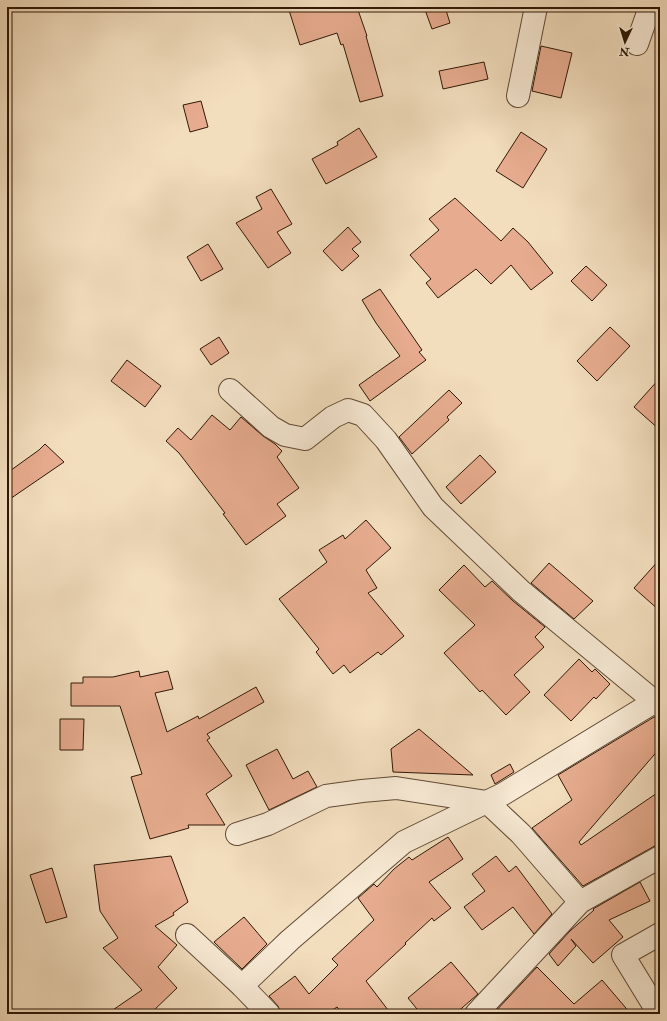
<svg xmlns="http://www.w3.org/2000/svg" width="667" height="1021" viewBox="0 0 667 1021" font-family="'IM FELL Double Pica',serif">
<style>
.building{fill:#e7ac8f;stroke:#2f1806}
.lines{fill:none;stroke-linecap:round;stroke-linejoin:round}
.minor-casing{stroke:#604934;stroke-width:24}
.minor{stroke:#f7e9d4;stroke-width:22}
</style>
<rect width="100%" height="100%" fill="#f2ddbd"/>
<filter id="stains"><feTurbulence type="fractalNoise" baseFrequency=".005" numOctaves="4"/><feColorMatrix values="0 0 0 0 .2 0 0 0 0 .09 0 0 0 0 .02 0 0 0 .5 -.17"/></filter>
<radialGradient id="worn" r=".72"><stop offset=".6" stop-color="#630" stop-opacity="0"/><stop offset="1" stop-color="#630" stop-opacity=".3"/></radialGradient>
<!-- building -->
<g class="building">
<polygon points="288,7 357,7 367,36 366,36 383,96 360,102 343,44 341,45 337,33 300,45"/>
<polygon points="424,7 445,7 450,23 432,29"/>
<polygon points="541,46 572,53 561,98 532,91"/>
<polygon points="484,62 488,79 443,89 439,71"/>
<polygon points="201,101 208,127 190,132 183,105"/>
<polygon points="359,128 377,157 326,184 312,159 338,145 337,142"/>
<polygon points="521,132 547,149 523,188 496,171"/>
<polygon points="271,189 292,224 277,232 291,253 268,268 236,223 262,209 256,197"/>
<polygon points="455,198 501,241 513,228 528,242 553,273 531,290 511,265 491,284 476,269 438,298 426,283 431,279 410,255 439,230 429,219"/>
<polygon points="348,227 361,242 352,249 359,256 342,271 323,251"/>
<polygon points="208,244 223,269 201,281 187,257"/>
<polygon points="586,266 607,285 592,301 571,281"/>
<polygon points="380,289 422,350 419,352 426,360 370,401 359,385 400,356 376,323 362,300"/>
<polygon points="610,327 630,346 597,381 577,361"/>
<polygon points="219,337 229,353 211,365 200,349"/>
<polygon points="127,360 161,386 145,407 111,381"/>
<polygon points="660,378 660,430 634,407"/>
<polygon points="449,390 462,403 447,417 449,420 412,454 399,437"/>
<polygon points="212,415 230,430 241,417 263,436 275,444 282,451 277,457 299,488 277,504 286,516 246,545 223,514 225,513 179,453 166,441 178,428 191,440"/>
<polygon points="45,444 64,462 7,501 7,473 39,450"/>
<polygon points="480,455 496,472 461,504 446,487"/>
<polygon points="366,520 391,548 366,570 377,588 368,593 404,636 381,655 378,652 350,673 344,665 333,674 316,652 319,649 279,599 327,562 319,550 343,535 345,539"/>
<polygon points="660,559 660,611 634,588"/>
<polygon points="549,563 593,601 574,619 531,583"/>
<polygon points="464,565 485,587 492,581 513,601 545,627 535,637 544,647 514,675 530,692 506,715 482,690 480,692 444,653 475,625 439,590"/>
<polygon points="579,659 592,672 595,669 610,684 596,699 594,697 571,721 544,695"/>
<polygon points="139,671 140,677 168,671 173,689 155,693 167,732 198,716 199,719 256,687 264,702 207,734 210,738 207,740 232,776 206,794 225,825 188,825 189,828 150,839 131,777 142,774 120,706 71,706 71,683 83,683 83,677 113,677"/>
<polygon points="654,717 660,718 660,748 579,842 581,845 660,791 660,843 583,886 532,828 572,800 558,775"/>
<polygon points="60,719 84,719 83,750 60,750"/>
<polygon points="419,729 473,775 393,772 391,749"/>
<polygon points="277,749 293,779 308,771 317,787 269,810 246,765"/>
<polygon points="510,764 514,772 495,784 491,775"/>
<polygon points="448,837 463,859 429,882 451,908 434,921 432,918 405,943 406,944 366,981 391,1014 343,1014 337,1007 327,1014 281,1014 278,1006 269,996 295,976 309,994 338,965 332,959 374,920 358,898 374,884 377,887 394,869 409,857 412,860"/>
<polygon points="171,856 188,902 173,913 174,915 155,926 177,945 158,967 177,988 150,1014 107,1014 142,990 103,948 118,938 100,911 94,865"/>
<polygon points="496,856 509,872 516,866 552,914 534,934 513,907 482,930 464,907 485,891 472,874"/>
<polygon points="52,868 67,917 46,923 30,875"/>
<polygon points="640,882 650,901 609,920 623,937 593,963 571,939 576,946 558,966 549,954 570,931 594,910 593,909"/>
<polygon points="244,917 267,944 242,969 214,942"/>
<polygon points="451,962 478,994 455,1014 421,1014 408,998"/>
<polygon points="537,967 574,1004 602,980 631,1014 493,1014"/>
</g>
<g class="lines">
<!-- minor casing -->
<g class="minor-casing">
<g id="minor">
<polyline points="637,44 650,7"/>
<polyline points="518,96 536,7"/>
<polyline points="230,390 271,427 285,435 305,439 333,417 348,410 363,415 386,440 433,507 521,591 660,706"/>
<polyline points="237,834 268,824 326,796 362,791 396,788 487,802 521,834 580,902"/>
<polyline points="187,935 242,986 269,1014"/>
<polyline points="242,986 290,940 404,842 503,794 654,702"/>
<polyline points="476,1014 580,902 660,857"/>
<polyline points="659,1014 623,955 660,934"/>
</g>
</g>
<!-- minor -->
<use href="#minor" class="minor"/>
</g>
<!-- margin -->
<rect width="667" height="1021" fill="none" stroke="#f2ddbd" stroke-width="24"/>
<rect x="8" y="8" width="651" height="1005" fill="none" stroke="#2f1806" stroke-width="2"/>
<rect x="12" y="12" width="643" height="997" fill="none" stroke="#2f1806"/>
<!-- north arrow -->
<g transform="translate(625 42) rotate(184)" stroke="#f7e9d4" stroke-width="3" paint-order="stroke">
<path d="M0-3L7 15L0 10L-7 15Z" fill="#2f1806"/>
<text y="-6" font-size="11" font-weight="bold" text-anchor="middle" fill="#2f1806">N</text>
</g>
<rect width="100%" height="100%" filter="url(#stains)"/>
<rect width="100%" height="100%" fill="url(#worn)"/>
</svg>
